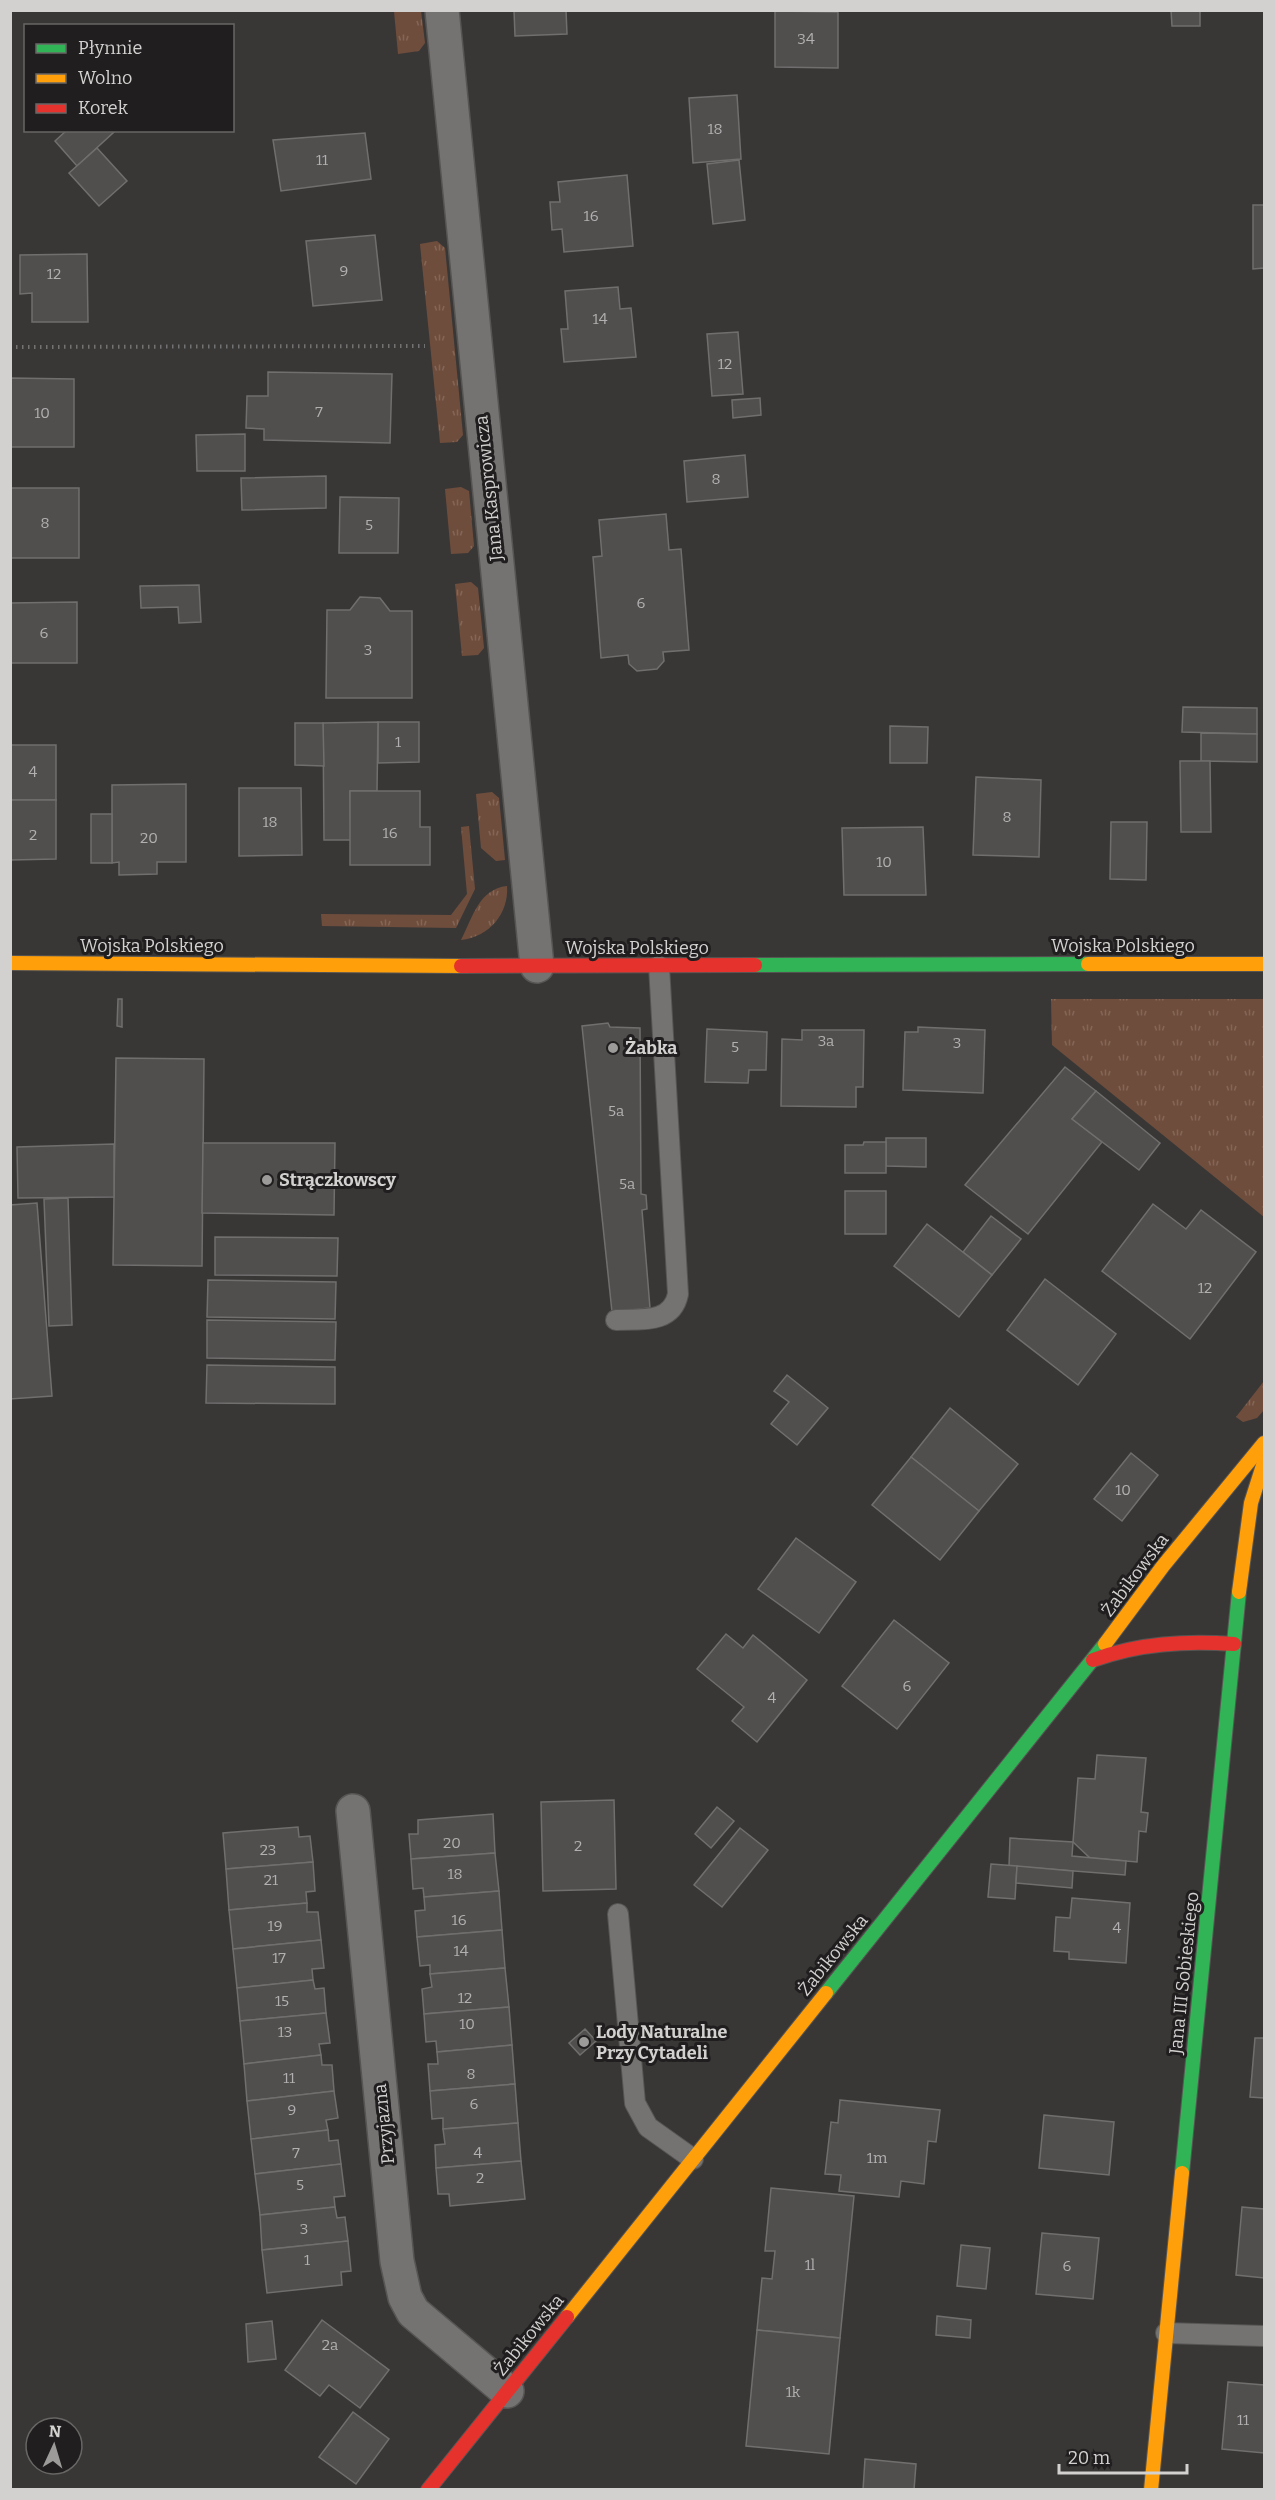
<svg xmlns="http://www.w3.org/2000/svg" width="1275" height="2500" viewBox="0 0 1275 2500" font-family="Bitter,serif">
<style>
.grass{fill:url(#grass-tufts)}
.building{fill:#504f4e;stroke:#706f6e;stroke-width:1.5}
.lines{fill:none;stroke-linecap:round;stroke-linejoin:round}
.lane-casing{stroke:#575554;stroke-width:22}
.street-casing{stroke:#575554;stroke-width:36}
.fast-casing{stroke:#575554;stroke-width:16}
.slow-casing{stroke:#575554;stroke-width:16}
.jam-casing{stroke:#575554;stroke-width:16}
.path{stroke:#737272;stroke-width:4;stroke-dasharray:1.5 4.5;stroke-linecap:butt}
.lane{stroke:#747372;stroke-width:20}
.street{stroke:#747372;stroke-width:33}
.fast{stroke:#30b455;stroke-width:14}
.slow{stroke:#ff9f0a;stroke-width:14}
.jam{stroke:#e5322d;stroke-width:14}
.poi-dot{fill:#9d9b9a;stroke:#201e1e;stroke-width:2}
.labels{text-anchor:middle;stroke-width:6;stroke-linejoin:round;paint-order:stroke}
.number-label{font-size:15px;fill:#b2b0b0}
.street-label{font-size:18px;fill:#d3d1d0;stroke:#201e1e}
.poi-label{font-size:18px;font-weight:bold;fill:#d3d1d0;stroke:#201e1e;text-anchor:start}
</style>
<defs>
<pattern id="grass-tufts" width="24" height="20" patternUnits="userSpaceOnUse" patternTransform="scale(1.5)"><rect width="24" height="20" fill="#6f4d3c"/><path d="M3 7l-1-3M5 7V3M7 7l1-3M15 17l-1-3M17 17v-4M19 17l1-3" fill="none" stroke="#836657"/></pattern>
</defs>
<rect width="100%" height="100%" fill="#393736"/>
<!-- grass -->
<g class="grass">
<polygon points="394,11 421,11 425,43 419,51 398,54"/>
<polygon points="437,241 445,248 463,435 457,442 440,443 420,244"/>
<polygon points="461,487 469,491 474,546 468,553 451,554 445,489"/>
<polygon points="471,582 478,588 484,648 478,655 462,656 455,584"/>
<polygon points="492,792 499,798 505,860 496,861 481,848 476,794"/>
<polygon points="469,826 475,889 456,928 322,926 321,914 451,915 467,894 461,827"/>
<path d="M507 886C509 914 489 937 461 940 473 917 479 889 507 886Z"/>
<polygon points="1051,999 1264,999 1264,1217 1052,1045"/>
<polygon points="1264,1381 1264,1410 1257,1418 1243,1422 1236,1417"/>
</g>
<!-- building -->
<g class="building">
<polygon points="514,10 566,10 567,34 515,36"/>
<polygon points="1171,10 1200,10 1200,26 1172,26"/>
<polygon points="775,11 838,12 838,68 775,67"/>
<polygon points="737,95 741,159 693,163 689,98"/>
<polygon points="67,130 113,130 114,132 77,166 55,141"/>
<polygon points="365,133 371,179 281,191 273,140"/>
<polygon points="97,148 127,181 99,206 69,173"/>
<polygon points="739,160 745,220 713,224 707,164"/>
<polygon points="627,175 633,246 564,252 562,229 552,230 550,202 560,202 558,182"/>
<polygon points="1253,205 1264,205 1264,268 1253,269"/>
<polygon points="375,235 382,300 313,306 306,241"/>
<polygon points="87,254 88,322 32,322 32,293 20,294 20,255"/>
<polygon points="618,287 620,309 631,308 636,357 564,362 561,329 568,329 565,291"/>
<polygon points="738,332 743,394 712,396 707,334"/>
<polygon points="268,372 392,374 390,443 264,440 264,429 246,428 247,396 268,396"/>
<polygon points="10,378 74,379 74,447 10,447"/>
<polygon points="760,398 761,415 733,418 732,400"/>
<polygon points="245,434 245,471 197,471 196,435"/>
<polygon points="745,455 748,497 687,502 684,461"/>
<polygon points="326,476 326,508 242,510 241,478"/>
<rect x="10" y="488" width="69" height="70"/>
<polygon points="340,497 399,498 398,553 339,553"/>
<polygon points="666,514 669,550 681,549 689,650 663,652 664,661 657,669 637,671 629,664 628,655 601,658 593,557 602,556 599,520"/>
<polygon points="199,585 201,622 179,623 178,607 141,608 140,586"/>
<polygon points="360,597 380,598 390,611 412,611 412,698 326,698 327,610 350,610"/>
<polygon points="77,602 77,663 10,663 10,603"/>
<polygon points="1183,707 1257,708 1257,734 1182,732"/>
<polygon points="378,722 419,722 419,762 378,763"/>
<polygon points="378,722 377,791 350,791 351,840 324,840 323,723"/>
<polygon points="295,723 323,723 324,766 295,765"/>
<polygon points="890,726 928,727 927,763 890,763"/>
<polygon points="1201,733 1257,734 1257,762 1201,761"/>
<rect x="10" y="745" width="46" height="55"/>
<polygon points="1180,761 1210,761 1211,832 1181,832"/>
<polygon points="976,777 1041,780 1039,857 973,855"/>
<polygon points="186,784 186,862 157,862 157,874 119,875 119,862 112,863 112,785"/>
<polygon points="239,788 301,788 302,855 239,856"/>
<polygon points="350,791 420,791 420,827 430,827 430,865 350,865"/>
<polygon points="10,800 56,800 56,859 10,860"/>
<rect x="91" y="814" width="21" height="49"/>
<polygon points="1111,822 1147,822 1146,880 1110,879"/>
<polygon points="923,827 926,895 844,895 842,828"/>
<polygon points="118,999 122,999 122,1027 117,1026"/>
<polygon points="608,1023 610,1027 640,1028 641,1194 646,1195 647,1209 642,1210 650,1308 612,1312 582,1026"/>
<polygon points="918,1027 985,1030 983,1093 903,1090 905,1032 918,1032"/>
<polygon points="707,1029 767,1032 766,1070 749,1070 748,1083 705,1082"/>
<polygon points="802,1030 864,1030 863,1087 856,1087 856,1107 781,1106 782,1039 802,1040"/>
<polygon points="116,1058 204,1059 202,1266 113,1265"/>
<polygon points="1065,1067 1096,1091 1072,1119 1102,1142 1028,1234 965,1185"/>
<polygon points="1096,1091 1160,1143 1139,1170 1072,1119"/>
<polygon points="886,1138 926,1138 926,1167 886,1166"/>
<polygon points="864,1142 886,1142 886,1173 845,1173 845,1145 863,1145"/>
<polygon points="203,1143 335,1143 334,1215 202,1213"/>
<polygon points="114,1144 114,1197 18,1198 17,1147"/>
<rect x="845" y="1191" width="41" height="43"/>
<polygon points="68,1198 72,1325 49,1326 44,1199"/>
<polygon points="37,1203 52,1396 10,1399 10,1205"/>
<polygon points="1153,1204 1186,1229 1201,1210 1256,1252 1190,1339 1102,1271"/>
<polygon points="991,1216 1021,1239 992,1275 963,1252"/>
<polygon points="927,1224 992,1275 959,1317 894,1266"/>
<polygon points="215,1237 338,1238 337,1276 215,1275"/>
<polygon points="1045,1279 1116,1334 1078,1385 1007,1330"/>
<polygon points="208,1280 336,1282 335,1319 207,1317"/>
<polygon points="207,1320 336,1322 335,1360 207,1358"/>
<polygon points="207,1365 335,1367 335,1404 206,1403"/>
<polygon points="787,1375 828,1408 797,1445 771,1424 789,1402 774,1391"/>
<polygon points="950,1408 1018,1464 979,1511 911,1457"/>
<polygon points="1131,1453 1158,1475 1122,1521 1094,1499"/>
<polygon points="911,1457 979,1511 940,1560 872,1505"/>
<polygon points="796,1538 856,1582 819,1633 758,1589"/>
<polygon points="894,1620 949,1663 897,1729 842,1686"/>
<polygon points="726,1634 743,1648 753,1635 807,1680 757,1742 732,1721 744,1707 697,1669"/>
<polygon points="1097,1755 1146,1758 1141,1812 1148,1813 1146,1832 1139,1831 1137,1862 1090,1858 1073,1842 1078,1778 1095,1779"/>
<polygon points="614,1800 616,1889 543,1891 541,1802"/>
<polygon points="717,1807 734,1821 711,1848 695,1834"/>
<polygon points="493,1814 495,1853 411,1859 409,1834 418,1834 418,1820"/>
<polygon points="298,1827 299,1837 310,1836 313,1862 226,1869 223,1833"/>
<polygon points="740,1828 768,1850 722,1907 694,1885"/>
<polygon points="1010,1838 1073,1842 1072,1856 1126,1861 1125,1875 1009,1866"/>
<polygon points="495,1853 499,1891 424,1897 423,1888 413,1889 411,1859"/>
<polygon points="313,1862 315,1891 306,1892 307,1903 229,1910 226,1869"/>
<polygon points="991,1864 1017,1866 1015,1899 988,1897"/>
<polygon points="1017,1866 1073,1871 1072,1888 1016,1883"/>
<polygon points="499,1891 502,1930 417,1937 415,1911 425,1910 424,1897"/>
<polygon points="1072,1898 1130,1903 1126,1963 1069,1959 1069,1952 1054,1951 1056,1917 1070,1918"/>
<polygon points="307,1903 307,1912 318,1912 321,1940 233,1949 229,1910"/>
<polygon points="502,1930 505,1968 430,1974 430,1965 420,1966 417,1937"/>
<polygon points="321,1940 324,1968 312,1969 313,1980 237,1988 233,1949"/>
<polygon points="505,1968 509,2007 424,2014 422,1989 432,1987 430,1974"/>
<polygon points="313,1980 315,1989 324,1988 326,2013 240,2021 237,1988"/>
<polygon points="509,2007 512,2045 437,2052 436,2041 426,2042 424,2014"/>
<polygon points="326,2013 330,2043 319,2044 321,2055 244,2064 240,2021"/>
<polygon points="585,2029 596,2041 580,2055 569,2043"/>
<polygon points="1255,2038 1264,2038 1264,2098 1250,2097"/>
<polygon points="512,2045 515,2084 430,2091 428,2064 438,2064 437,2052"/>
<polygon points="321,2055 322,2065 332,2065 334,2091 247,2101 244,2064"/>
<polygon points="515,2084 518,2123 443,2129 443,2118 432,2119 430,2091"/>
<polygon points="334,2091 338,2118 326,2120 328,2130 251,2139 247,2101"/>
<polygon points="840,2100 940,2110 936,2142 928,2141 924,2184 901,2181 899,2197 839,2191 841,2175 825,2174 831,2122 838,2123"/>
<polygon points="1044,2115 1114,2122 1109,2175 1039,2168"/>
<polygon points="518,2123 521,2161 436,2168 435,2145 445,2144 443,2129"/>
<polygon points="328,2130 329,2141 338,2140 341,2164 255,2174 251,2139"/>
<polygon points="521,2161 525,2199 450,2206 449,2194 438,2194 436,2168"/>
<polygon points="341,2164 345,2196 334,2197 335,2207 260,2215 255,2174"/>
<polygon points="771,2188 854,2196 840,2338 757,2330 762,2278 772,2279 775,2251 765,2251"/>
<polygon points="335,2207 337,2218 345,2217 348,2241 262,2250 260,2215"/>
<polygon points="1242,2207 1264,2209 1264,2278 1236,2275"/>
<polygon points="1042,2233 1099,2238 1093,2299 1036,2294"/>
<polygon points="348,2241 351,2271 341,2272 342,2285 267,2293 262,2250"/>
<polygon points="961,2245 990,2248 986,2289 957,2286"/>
<polygon points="937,2316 971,2320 970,2338 936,2335"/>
<polygon points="322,2320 389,2370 360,2408 329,2385 320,2396 285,2370"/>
<polygon points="272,2321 276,2359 248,2362 246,2324"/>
<polygon points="757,2330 840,2338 829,2454 746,2446"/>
<polygon points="1228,2382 1264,2385 1264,2453 1222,2449"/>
<polygon points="353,2412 389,2439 356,2484 319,2457"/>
<polygon points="865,2459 916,2464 914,2490 863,2490"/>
</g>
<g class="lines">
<!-- lane casing -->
<g class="lane-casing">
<g id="lane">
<path d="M616 1320C641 1319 672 1324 678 1294L659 966"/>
<polyline points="618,1914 635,2103 648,2127 693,2159"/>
<polyline points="1166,2333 1264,2336"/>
</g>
</g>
<!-- street casing -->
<g class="street-casing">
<g id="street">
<polyline points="442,10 537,966"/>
<polyline points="353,1811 397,2261 405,2297 413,2312 507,2391"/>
</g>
</g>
<!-- fast casing -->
<g class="fast-casing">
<g id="fast">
<polyline points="755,965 1088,964"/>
<polyline points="826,1993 1105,1644"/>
<polyline points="1182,2173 1239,1592"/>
</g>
</g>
<!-- slow casing -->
<g class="slow-casing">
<g id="slow">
<polyline points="10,963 461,966"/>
<polyline points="1088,964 1264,964"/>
<polyline points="1239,1592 1251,1503 1264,1462"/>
<polyline points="1105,1644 1163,1566 1264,1443"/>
<polyline points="567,2317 826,1993"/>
<polyline points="1151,2490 1182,2173"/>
</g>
</g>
<!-- jam casing -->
<g class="jam-casing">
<g id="jam">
<polyline points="461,966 755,965"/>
<path d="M1093 1660C1140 1643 1185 1641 1234 1644"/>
<polyline points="428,2490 567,2317"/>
</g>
</g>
<!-- path -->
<polyline class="path" points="10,347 425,346"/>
<!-- lane -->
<use href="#lane" class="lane"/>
<!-- street -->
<use href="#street" class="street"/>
<!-- fast -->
<use href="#fast" class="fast"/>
<!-- slow -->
<use href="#slow" class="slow"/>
<!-- jam -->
<use href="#jam" class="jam"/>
</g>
<!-- markers -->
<g class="poi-dot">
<circle cx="613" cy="1048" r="6"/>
<circle cx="267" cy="1180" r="6"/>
<circle cx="584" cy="2042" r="6"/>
</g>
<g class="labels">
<!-- number labels -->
<g class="number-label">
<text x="806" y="44">34</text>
<text x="715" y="134">18</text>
<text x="322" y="165">11</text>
<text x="591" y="221">16</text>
<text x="344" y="276">9</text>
<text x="54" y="279">12</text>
<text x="600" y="324">14</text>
<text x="725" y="369">12</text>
<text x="319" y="417">7</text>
<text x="42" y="418">10</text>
<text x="716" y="484">8</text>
<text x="45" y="528">8</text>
<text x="369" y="530">5</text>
<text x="641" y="608">6</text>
<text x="44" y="638">6</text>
<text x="368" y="655">3</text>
<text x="398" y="747">1</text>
<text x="33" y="777">4</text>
<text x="1007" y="822">8</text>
<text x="270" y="827">18</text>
<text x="390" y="838">16</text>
<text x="33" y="840">2</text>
<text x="149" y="843">20</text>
<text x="884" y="867">10</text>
<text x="826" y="1046">3a</text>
<text x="957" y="1048">3</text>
<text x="735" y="1052">5</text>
<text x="616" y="1116">5a</text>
<text x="627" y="1189">5a</text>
<text x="1205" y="1293">12</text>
<text x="1123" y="1495">10</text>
<text x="907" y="1691">6</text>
<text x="772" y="1703">4</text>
<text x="452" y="1848">20</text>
<text x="578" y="1851">2</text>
<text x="268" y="1855">23</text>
<text x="455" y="1879">18</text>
<text x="271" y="1885">21</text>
<text x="459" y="1925">16</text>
<text x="275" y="1931">19</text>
<text x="1117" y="1933">4</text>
<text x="461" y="1956">14</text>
<text x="279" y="1963">17</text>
<text x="465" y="2003">12</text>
<text x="282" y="2006">15</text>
<text x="467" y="2029">10</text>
<text x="285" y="2037">13</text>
<text x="471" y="2079">8</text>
<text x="289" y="2083">11</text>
<text x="474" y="2109">6</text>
<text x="292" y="2115">9</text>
<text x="296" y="2158">7</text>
<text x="478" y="2158">4</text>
<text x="877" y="2163">1m</text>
<text x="480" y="2183">2</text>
<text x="300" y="2190">5</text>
<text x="304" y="2234">3</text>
<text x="307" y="2265">1</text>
<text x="810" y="2270">1l</text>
<text x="1067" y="2271">6</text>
<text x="330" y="2350">2a</text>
<text x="793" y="2397">1k</text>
<text x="1243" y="2425">11</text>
</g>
<!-- street labels -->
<g class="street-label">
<text transform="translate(489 488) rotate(-96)" y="6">Jana Kasprowicza</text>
<text x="152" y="952">Wojska Polskiego</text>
<text x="1123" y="952">Wojska Polskiego</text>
<text x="637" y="954">Wojska Polskiego</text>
<text transform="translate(1135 1575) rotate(-53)" y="6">Żabikowska</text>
<text transform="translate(833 1955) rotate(-51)" y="6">Żabikowska</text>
<text transform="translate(1184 1973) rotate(-84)" y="6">Jana III Sobieskiego</text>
<text transform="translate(384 2124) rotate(-96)" y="6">Przyjazna</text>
<text transform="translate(529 2335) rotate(-51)" y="6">Żabikowska</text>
</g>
<!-- poi labels -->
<g class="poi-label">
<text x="625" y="1054">Żabka</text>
<text x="279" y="1186">Strączkowscy</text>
<text x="596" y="2038">Lody Naturalne<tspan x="596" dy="21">Przy Cytadeli</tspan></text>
</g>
</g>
<!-- border -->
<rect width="1275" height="2500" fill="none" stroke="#d3d1d0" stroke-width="24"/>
<!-- legend -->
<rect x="24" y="24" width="210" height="108" fill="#201e1e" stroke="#686665" stroke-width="1.5"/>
<rect x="36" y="44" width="30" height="9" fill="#30b455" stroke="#686665" stroke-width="1.5"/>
<text x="78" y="54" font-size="18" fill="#d3d1d0">Płynnie</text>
<rect x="36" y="74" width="30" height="9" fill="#ff9f0a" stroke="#686665" stroke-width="1.5"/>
<text x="78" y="84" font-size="18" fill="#d3d1d0">Wolno</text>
<rect x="36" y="104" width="30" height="9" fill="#e5322d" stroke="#686665" stroke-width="1.5"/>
<text x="78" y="114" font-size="18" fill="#d3d1d0">Korek</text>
<!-- north arrow -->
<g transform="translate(54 2446) rotate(4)"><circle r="28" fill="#201e1e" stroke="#686665" stroke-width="1.5"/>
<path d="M0-4.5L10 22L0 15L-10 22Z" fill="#9d9b9a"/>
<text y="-9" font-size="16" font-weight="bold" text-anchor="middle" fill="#d3d1d0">N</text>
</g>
<!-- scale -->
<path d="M1059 2464v9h128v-9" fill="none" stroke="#d3d1d0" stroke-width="3"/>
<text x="1068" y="2464" font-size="18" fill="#d3d1d0" stroke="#201e1e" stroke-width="4.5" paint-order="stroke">20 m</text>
</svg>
